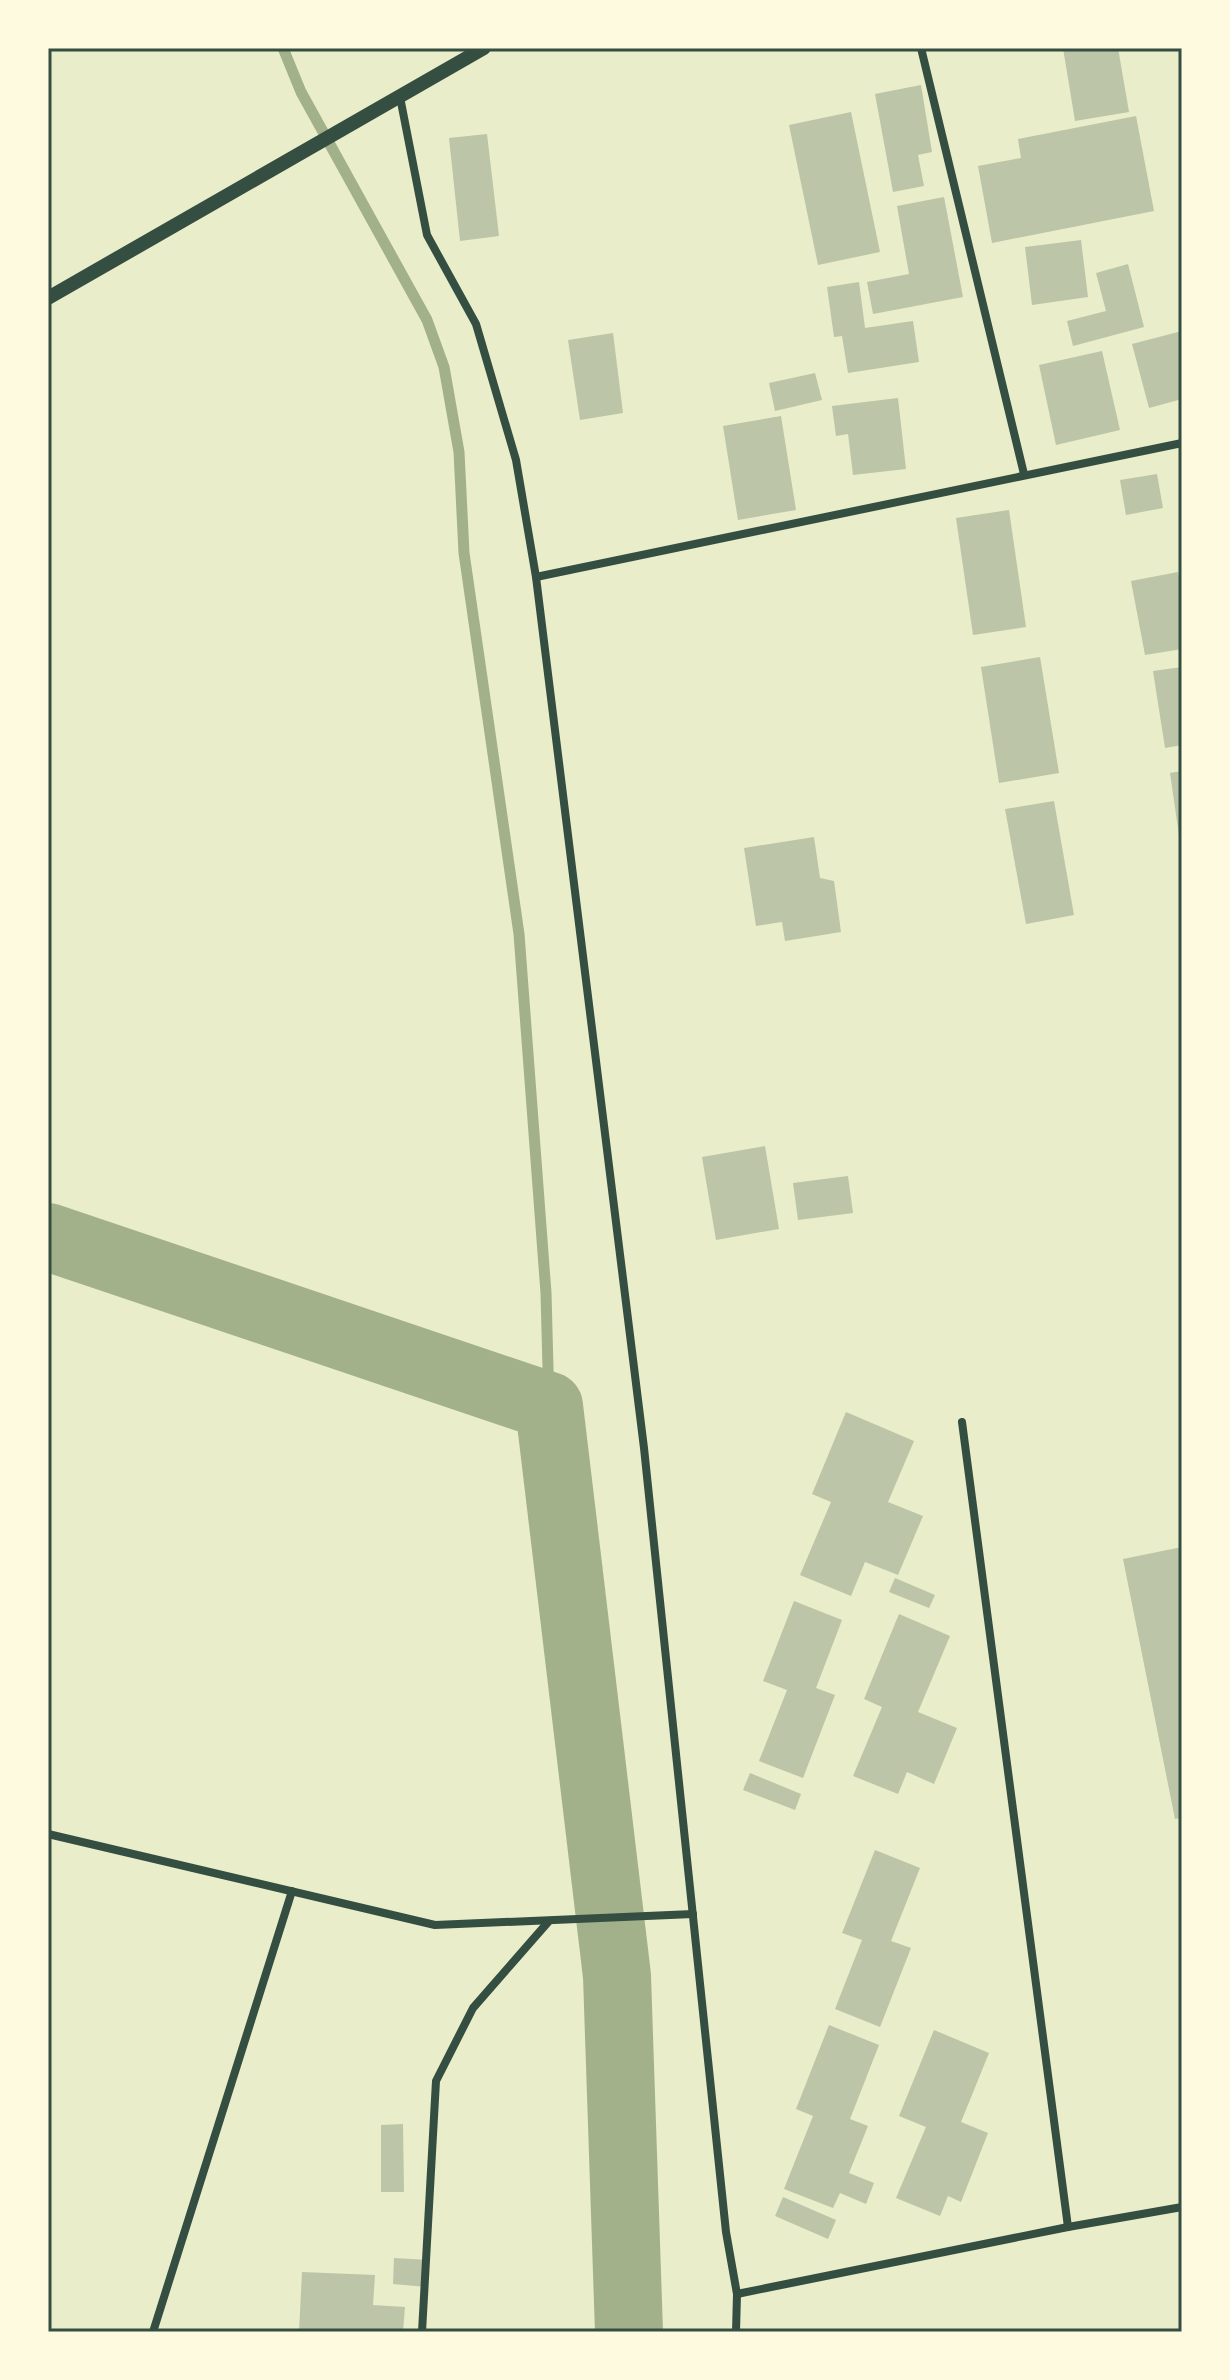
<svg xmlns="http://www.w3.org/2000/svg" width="1230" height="2380" viewBox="0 0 1230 2380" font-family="'PT Serif',serif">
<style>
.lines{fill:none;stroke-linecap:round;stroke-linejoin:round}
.stream{stroke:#a3b18a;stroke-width:11}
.river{stroke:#a3b18a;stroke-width:68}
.building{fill:#bcc5a7}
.minor{stroke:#344e41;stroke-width:8}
.tertiary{stroke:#344e41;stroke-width:14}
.neatline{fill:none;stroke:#344e41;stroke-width:3}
</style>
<rect width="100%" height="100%" fill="#e9edc9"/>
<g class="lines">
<!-- stream -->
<polyline class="stream" points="283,48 301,92 427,320 444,367 459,452 464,553 519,934 546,1293 549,1406"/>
<!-- river -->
<polyline class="river" points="48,1237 549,1406 617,1976 629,2332"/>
</g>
<!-- building -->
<g class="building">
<polygon points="1063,48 1118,48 1129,112 1075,121"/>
<polygon points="921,85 932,152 918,155 924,186 893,192 875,94"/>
<polygon points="851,112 880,252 818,265 789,125"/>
<polygon points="1136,116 1154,211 992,243 978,166 1021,158 1018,139"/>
<polygon points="487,134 499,236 460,241 449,138"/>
<polygon points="944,197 963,297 873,314 867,282 909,274 897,206"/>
<polygon points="1081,240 1088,297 1032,305 1025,247"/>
<polygon points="1128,264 1144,327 1073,346 1067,321 1106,311 1096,273"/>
<polygon points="859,282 865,328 913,321 919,362 848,373 842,336 834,337 827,287"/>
<polygon points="1182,331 1182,399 1149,408 1132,344"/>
<polygon points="613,333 623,413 580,420 568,340"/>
<polygon points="1102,351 1120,430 1056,445 1039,365"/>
<polygon points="815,373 822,400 775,411 769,383"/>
<polygon points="898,398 906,469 853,475 848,434 836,436 832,406"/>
<polygon points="781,416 796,510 738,520 723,426"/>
<polygon points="1157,474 1163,508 1126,515 1120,480"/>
<polygon points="1009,510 1026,627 973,635 956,518"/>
<polygon points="1178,572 1182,596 1182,649 1145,655 1131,581"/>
<polygon points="1040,657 1059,773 999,783 981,667"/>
<polygon points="1182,667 1182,745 1165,748 1153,671"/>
<polygon points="1182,771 1182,842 1180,842 1170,773"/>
<polygon points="1054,801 1074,915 1026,924 1005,809"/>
<polygon points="814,837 820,878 834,881 841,932 785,941 782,922 756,926 744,848"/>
<polygon points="765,1146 779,1229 716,1240 702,1157"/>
<polygon points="848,1176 853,1213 798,1220 793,1183"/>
<polygon points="846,1412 914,1441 888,1502 923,1516 898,1575 865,1562 851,1596 800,1575 831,1502 812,1494"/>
<polygon points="1182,1547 1182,1818 1175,1819 1123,1559"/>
<polygon points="895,1578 935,1595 929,1608 889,1592"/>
<polygon points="794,1601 842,1620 816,1688 835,1695 803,1778 759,1761 787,1690 763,1681"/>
<polygon points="899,1614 950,1636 918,1712 957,1728 934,1784 907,1772 898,1794 853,1776 882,1707 864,1699"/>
<polygon points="750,1773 801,1794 795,1810 743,1790"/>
<polygon points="875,1850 920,1868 891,1941 911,1948 880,2027 835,2009 862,1940 842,1933"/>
<polygon points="829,2025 879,2045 850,2119 868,2126 849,2173 874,2183 866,2204 840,2193 833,2208 784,2189 813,2116 796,2109"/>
<polygon points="934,2030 989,2053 961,2122 988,2133 961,2202 948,2196 940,2216 896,2198 926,2127 899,2116"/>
<polygon points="403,2124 404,2192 381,2192 381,2125"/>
<polygon points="783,2197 836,2220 828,2239 775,2216"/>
<polygon points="394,2258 429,2260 427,2287 393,2284"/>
<polygon points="302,2272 375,2275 373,2305 405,2307 403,2332 299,2332"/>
</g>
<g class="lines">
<!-- minor -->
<g class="minor">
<polyline points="921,48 1024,474"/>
<polyline points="400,97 427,235 476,324 516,460 536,577 644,1448 726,2232 737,2294 736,2332"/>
<polyline points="536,577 1182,443"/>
<polyline points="962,1422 1068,2227"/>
<polyline points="48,1834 435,1925 693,1914"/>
<polyline points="737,2294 1068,2227 1182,2207"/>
<polyline points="153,2332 292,1891"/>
<polyline points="422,2332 436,2081 473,2008 549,1921"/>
</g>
<!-- tertiary -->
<polyline class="tertiary" points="48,298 484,48"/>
</g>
<!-- border -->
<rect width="1230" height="2380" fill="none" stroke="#fefae0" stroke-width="100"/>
<rect x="50" y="50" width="1130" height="2280" class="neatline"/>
</svg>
